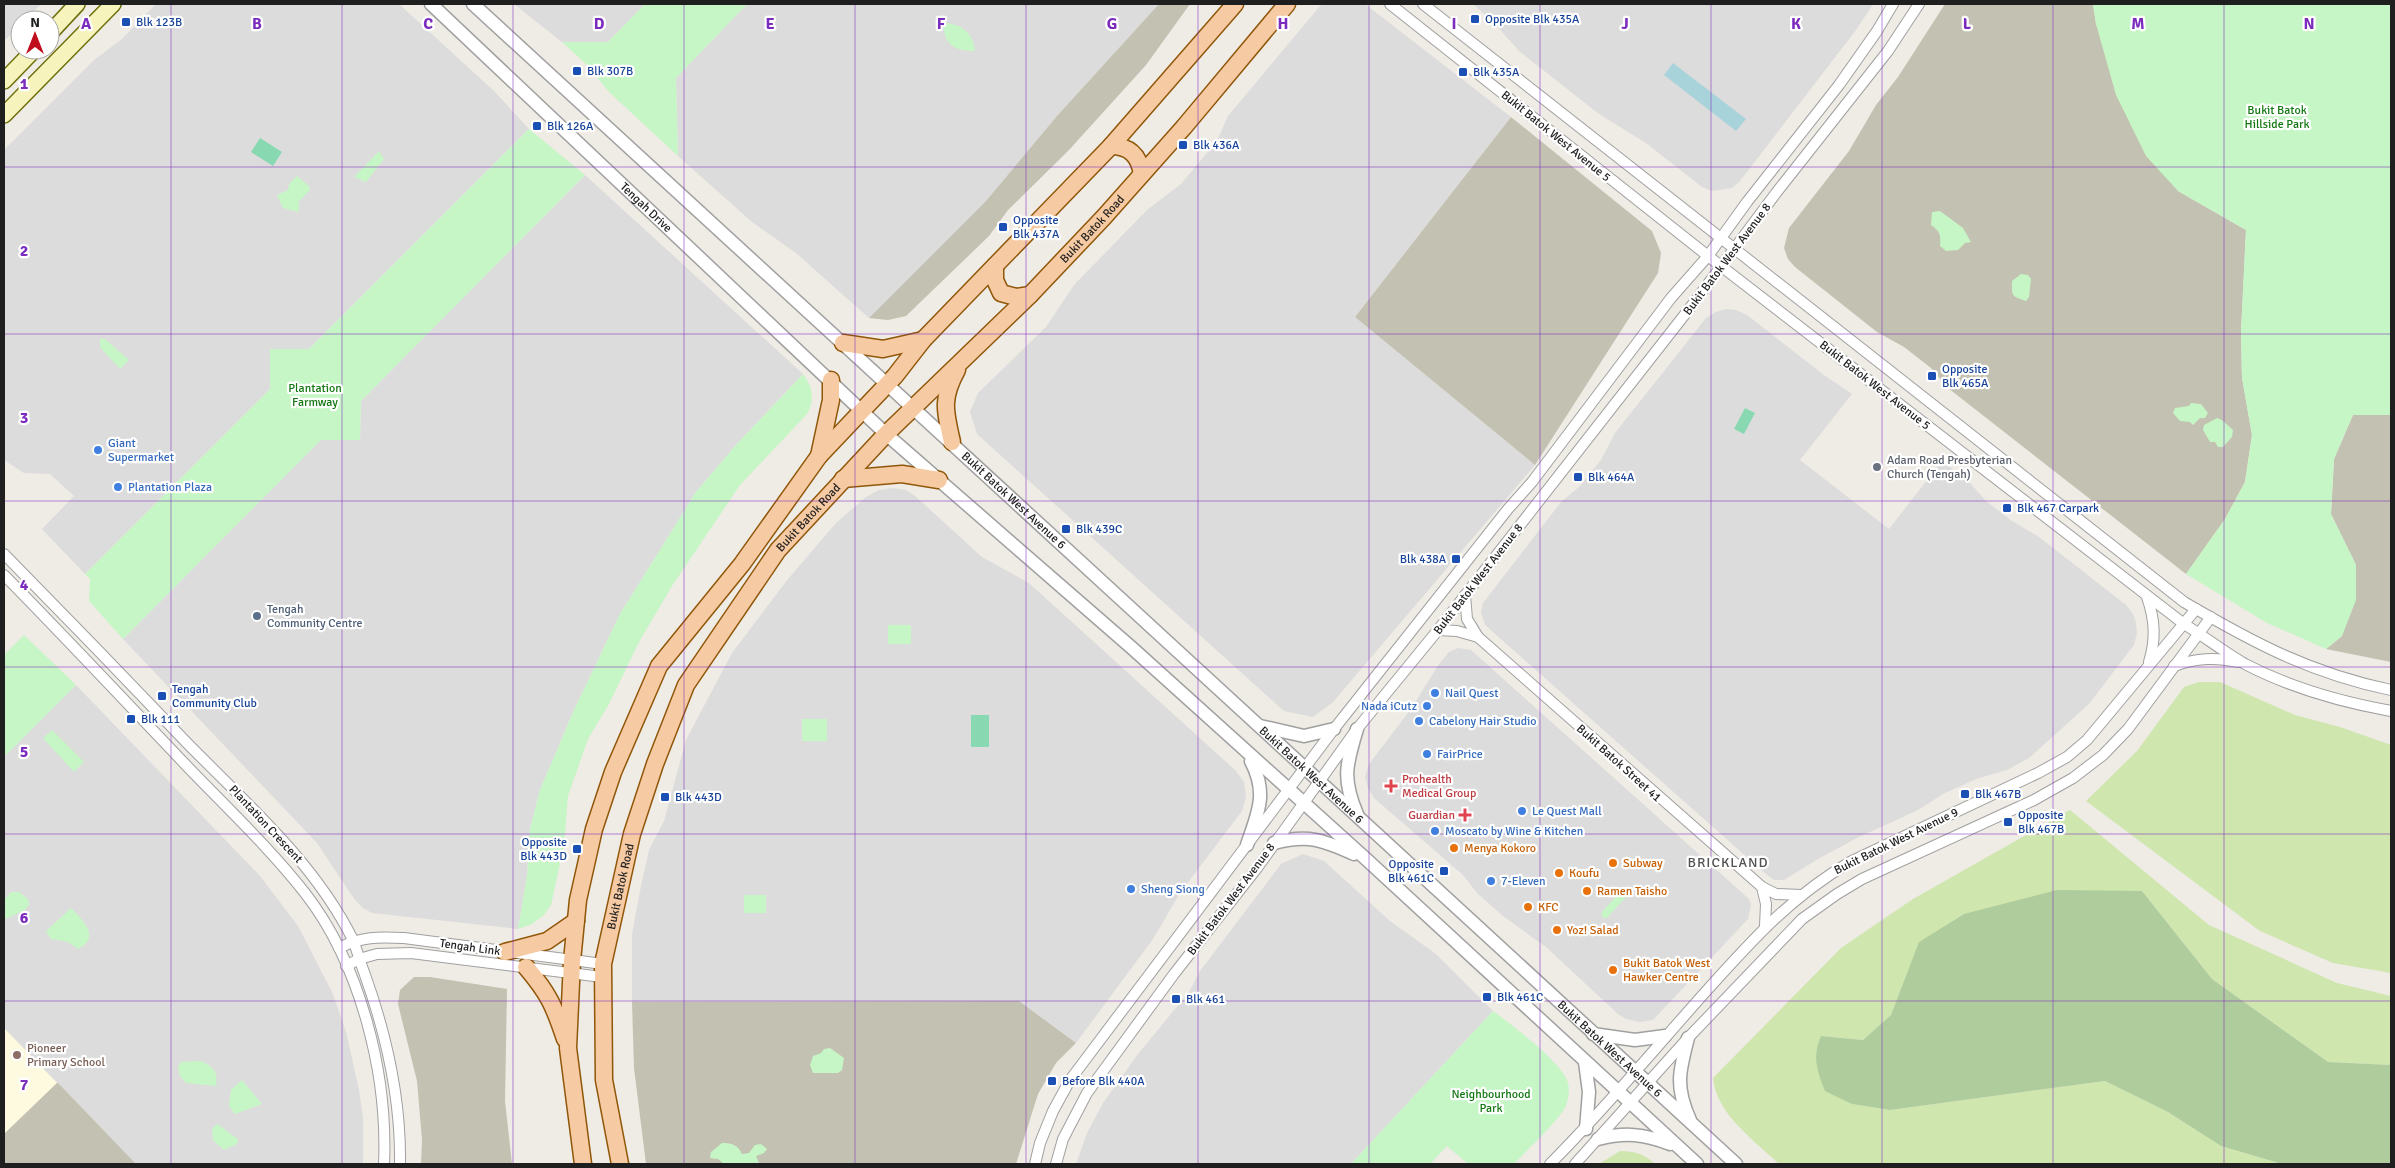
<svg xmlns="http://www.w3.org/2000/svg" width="2395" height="1168" viewBox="0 0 2395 1168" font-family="Signika,sans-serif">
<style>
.residential{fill:#dddcdc}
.education{fill:#fdfae0}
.construction{fill:#c3c1b1}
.grass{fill:#cfe6ae}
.forest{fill:#afcc9c}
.park{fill:#c6f6c5}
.pitch{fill:#88d9b2}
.water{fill:#a8d3da}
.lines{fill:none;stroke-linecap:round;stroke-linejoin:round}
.minor-casing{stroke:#a0a0a0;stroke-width:12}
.tertiary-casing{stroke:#a0a0a0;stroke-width:15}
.secondary-casing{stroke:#6e700b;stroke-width:18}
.primary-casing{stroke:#905709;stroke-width:19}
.minor{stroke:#fff;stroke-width:10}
.tertiary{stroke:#fff;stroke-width:12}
.secondary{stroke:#f6f3bc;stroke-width:15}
.primary{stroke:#f6caa3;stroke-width:16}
.grid{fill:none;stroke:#7b2cbf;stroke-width:1;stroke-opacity:0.55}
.transit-dot{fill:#1a4fb4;stroke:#fff;stroke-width:2}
.shop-dot{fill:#3f7fe0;stroke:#fff;stroke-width:2}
.worship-dot{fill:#6b7280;stroke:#fff;stroke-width:2}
.service-dot{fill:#5c6f8a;stroke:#fff;stroke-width:2}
.health-dot{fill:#e0444e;stroke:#fff;stroke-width:2}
.food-dot{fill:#e8710a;stroke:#fff;stroke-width:2}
.education-dot{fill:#8d6e63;stroke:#fff;stroke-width:2}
.labels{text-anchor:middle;stroke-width:4.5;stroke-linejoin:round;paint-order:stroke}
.transit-label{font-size:12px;fill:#164399;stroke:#fff;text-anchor:start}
.park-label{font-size:12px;fill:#137712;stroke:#fff}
.street-label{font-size:12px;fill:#1f1f1f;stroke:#fff}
.shop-label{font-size:12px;fill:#366cbe;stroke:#fff;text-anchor:start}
.worship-label{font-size:12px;fill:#5b616d;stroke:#fff;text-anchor:start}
.service-label{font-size:12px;fill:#4e5e75;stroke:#fff;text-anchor:start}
.health-label{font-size:12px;fill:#be3a42;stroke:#fff;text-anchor:start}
.food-label{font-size:12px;fill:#c56008;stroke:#fff;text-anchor:start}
.education-label{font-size:12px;fill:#785e54;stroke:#fff;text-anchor:start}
.neighbourhood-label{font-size:14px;letter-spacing:1px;fill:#525252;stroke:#fff}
.grid-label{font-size:16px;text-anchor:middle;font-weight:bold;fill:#7b2cbf;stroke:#fff;stroke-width:4.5;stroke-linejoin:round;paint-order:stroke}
</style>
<rect width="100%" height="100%" fill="#efebe5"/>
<!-- residential -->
<g class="residential">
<polygon points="4,4 41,4 25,20 20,20 20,25 4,41"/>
<polygon points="156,4 399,4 494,91 529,129 309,349 270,349 270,389 85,574 42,529 74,496 50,474 24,473 4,460 4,150 94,60 122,39"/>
<polygon points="514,4 645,4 608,42 562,42"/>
<polygon points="747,4 1159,4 1057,116 986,201 869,318 796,253 752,222 678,156 676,78"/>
<polygon points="1324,4 1365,4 1511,117 1355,317 1535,465 1333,702 1313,717 1284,711 977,434 970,412 978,393 1046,327 1074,285 1147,210 1181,184 1217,141 1228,116 1320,6"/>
<polygon points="1473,4 1873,4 1856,30 1740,181 1732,188 1712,191 1702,187 1646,143 1599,114 1519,51 1494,23"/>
<polygon points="585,175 803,374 735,446 696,492 620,614 574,710 540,790 530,829 527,876 518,929 372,913 363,908 355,900 317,843 123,639 321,440 360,440 361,401"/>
<polygon points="1726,309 1736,310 1747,315 1824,375 1852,394 1800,460 1889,529 1942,461 1969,482 1986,501 2012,521 2039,537 2126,605 2133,614 2136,623 2137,633 2134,645 2089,704 2029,758 2007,770 1976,779 1945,793 1918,810 1857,838 1818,859 1784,880 1774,880 1766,874 1485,625 1481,612 1483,603 1561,502 1579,487 1601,460 1615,433 1706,318 1716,312"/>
<polygon points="893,488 906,490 915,496 982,557 1029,583 1236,771 1244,782 1246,797 1242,811 1180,893 1153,939 1076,1043 1019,1001 632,1002 632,934 641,886 649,850 664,821 686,740 732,653 788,579 836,523 866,497 879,490"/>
<polygon points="1458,648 1471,650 1749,899 1751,905 1748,919 1653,1020 1640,1022 1626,1019 1618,1014 1546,947 1503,916 1477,893 1463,875 1374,798 1368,788 1365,777 1369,764 1411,709 1439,664 1449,652"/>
<polygon points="76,685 260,876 298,926 332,992 346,1032 359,1090 363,1117 363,1164 136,1164 4,1028 4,757"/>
<polygon points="1303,854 1324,861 1390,921 1436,954 1493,1011 1351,1164 1076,1164 1087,1133 1103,1103 1138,1054 1189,992 1200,971 1281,864"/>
</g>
<!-- education -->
<polygon class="education" points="4,1028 57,1083 4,1134"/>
<!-- construction -->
<g class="construction">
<polygon points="1159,4 1190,4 1146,65 1069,150 1008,210 989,236 906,316 888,320 869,318 986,201 1057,116"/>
<polygon points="1945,4 2093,4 2096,24 2178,191 2246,230 2241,332 2242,378 2252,435 2245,482 2225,519 2186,574 1948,388 1931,368 1904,347 1877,332 1795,267 1788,259 1784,248 1789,228 1849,151 1876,105 1898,77"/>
<polygon points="1511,117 1652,231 1661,253 1658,273 1535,465 1355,317"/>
<polygon points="2353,415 2391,415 2391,662 2326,649 2342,636 2356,565 2331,514 2334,459"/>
<polygon points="414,977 430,977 507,989 505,1101 512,1164 421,1164 422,1140 417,1081 398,1004 400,990"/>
<polygon points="1019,1001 1076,1043 1056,1063 1038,1094 1016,1164 646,1164 634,1068 632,1002"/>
<polygon points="57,1083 58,1083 136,1164 4,1164 4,1134"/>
</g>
<!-- grass -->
<g class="grass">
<polygon points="2199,682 2220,682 2295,715 2340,727 2391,745 2391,973 2333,963 2260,931 2086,801 2137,751 2184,687"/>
<path d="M2070 810 2209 925 2337 983 2391 996V1065L2328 1062 2212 979 2142 891 1964 914 1920 942 1891 1015 1863 1040 1821 1036 1852 1104 1890 1110 2105 1081 2168 1112 2221 1146 2282 1164H1779C1753 1139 1717 1115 1713 1078L1841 948 1913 899Z"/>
<path d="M1620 1151C1635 1151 1644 1154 1655 1164H1599Z"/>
</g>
<!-- forest -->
<path class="forest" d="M2057 890 2142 891 2212 979 2328 1062 2391 1065V1164H2282L2221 1146 2168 1112 2105 1081 1890 1110 1852 1104 1825 1091C1817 1071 1812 1057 1821 1036L1863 1040 1891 1015 1919 942 1964 914Z"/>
<!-- park -->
<g class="park">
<polygon points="645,4 747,4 676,78 678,156 609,92 586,64 562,42 608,42"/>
<polygon points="2093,4 2391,4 2391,415 2353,415 2334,459 2331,514 2356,565 2356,600 2342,636 2326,649 2267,623 2186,574 2225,519 2245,482 2252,435 2242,378 2241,332 2246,230 2178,191 2146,156 2116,95 2096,24"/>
<path d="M944 23C962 24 973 33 975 51 955 51 943 45 944 23Z"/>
<polygon points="529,129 585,175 361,401 360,440 321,440 123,639 89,601 90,579 85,574 270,389 270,349 309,349"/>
<polygon points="379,151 384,159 366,182 354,177"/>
<polygon points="297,176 309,186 310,190 299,201 299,212 283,208 277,195 288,190 289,184"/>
<path d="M1940 211 1963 228 1971 242 1965 243 1958 250 1946 251 1940 246C1941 235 1940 231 1931 225L1932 212Z"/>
<path d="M2021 274 2028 275 2031 279 2029 297 2026 301C2011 296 2012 296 2012 281Z"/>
<polygon points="100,339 105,339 129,360 120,369 100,347"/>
<path d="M803 374C813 387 815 400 807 414L740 485 672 586 639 642 609 704 588 739 568 796 564 845 551 905 544 915 532 924 518 929 527 876 530 829 540 790 574 710 620 614 696 492 735 446Z"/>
<polygon points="2191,403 2201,404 2208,413 2205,418 2200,418 2193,425 2190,422 2180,421 2173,413 2175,408 2189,406"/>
<polygon points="2217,418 2222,420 2233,430 2232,437 2223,447 2218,447 2215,442 2210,442 2203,430 2204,425"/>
<rect x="888" y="625" width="23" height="19"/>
<polygon points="24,635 76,685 4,757 4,655"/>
<rect x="802" y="719" width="25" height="22"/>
<polygon points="52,730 84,762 74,772 43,738"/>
<polygon points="1622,890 1626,893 1626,897 1607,918 1603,918 1601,913"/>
<polygon points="11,892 19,892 28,899 29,905 25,910 5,919 4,900"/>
<rect x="744" y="895" width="22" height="18"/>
<path d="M71 908C84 921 101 938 78 949L68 942 51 939 46 931Z"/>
<path d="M1493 1011C1513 1026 1555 1057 1566 1078 1571 1087 1569 1102 1563 1111 1549 1130 1530 1147 1514 1164H1468L1447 1146 1430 1164H1351Z"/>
<polygon points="830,1048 844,1058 842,1070 838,1073 813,1073 810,1065 813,1056 821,1053 824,1049"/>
<path d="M201 1061C214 1067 218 1072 216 1086L186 1083 180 1076 178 1067 181 1062Z"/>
<polygon points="242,1080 262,1104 235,1114 229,1106 231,1090"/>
<polygon points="217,1124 238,1139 237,1144 224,1150 213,1140 212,1129"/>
<path d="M722 1143C732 1143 738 1145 742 1154L749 1153 755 1145 761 1144 767 1149 764 1153 756 1156 759 1163 724 1164 718 1159 710 1158 711 1152Z"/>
</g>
<!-- pitch -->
<g class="pitch">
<polygon points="260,138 282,152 273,166 251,152"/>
<polygon points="1745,408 1755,413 1744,434 1734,429"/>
<rect x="971" y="715" width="18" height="32"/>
</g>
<!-- water -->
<polygon class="water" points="1673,63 1746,119 1736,131 1664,75"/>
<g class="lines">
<!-- minor casing -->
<g class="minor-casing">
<g id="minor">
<path d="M1390 4 1708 256 2184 624C2205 637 2224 652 2245 664 2291 688 2341 702 2391 711"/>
<path d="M1423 4 2184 602C2254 643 2310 673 2391 690"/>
<path d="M4 554C66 617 127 680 188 744 247 804 315 863 353 940 357 950 360 962 364 972 386 1033 401 1099 400 1164"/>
<path d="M4 575C65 637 124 700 184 763 225 806 269 847 305 893 361 965 388 1075 384 1164"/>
<polyline points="1465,595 1467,619 1478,637 1762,887 1776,894 1801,895"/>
<path d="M2147 597C2155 620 2156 639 2149 662"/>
<polyline points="1438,630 1457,631 1478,637"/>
<path d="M2174 666C2197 658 2215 657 2238 662"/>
<polyline points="1762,887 1766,904 1765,926"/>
<path d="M339 948C361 936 380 937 404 938L603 964"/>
<polyline points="346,966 359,959 377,954 411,953 602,977"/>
<polyline points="1035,1164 1040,1143 1053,1111 1070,1080 1334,729 1508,509 1532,482 1671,298 1708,256 1747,202 1839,85 1877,31 1893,4"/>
<polyline points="1056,1164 1063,1139 1087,1093 1174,974 1257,868 1357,729 1438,630 1693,304 1776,193 1888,51 1919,4"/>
<path d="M1550 1164C1606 1108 1656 1047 1709 988 1754 938 1791 897 1850 862L2038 773 2067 757 2087 740 2196 609"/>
<polyline points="1575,1164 1688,1038 1802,919 1837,894 1862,879 2034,800 2073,778 2103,755 2128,729 2211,617"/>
</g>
</g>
<!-- tertiary casing -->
<g class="tertiary-casing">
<g id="tertiary">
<path id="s1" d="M431 4 886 434 1132 648 1366 859 1697 1164"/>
<path id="s2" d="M473 4C896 389 1313 779 1736 1164"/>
<polyline points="1260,726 1304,736 1334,729"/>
<path d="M1357 729C1346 765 1342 779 1357 814"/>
<path d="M1274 843C1308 834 1323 840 1354 854"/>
<path d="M1247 845C1258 812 1268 794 1251 761"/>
<polyline points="1593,1034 1635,1040 1665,1036"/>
<path d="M1688 1038C1679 1072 1675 1087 1690 1120"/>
<polyline points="1585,1062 1589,1092 1586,1129"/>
<path d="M1598 1139C1625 1132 1644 1134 1670 1144"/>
</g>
</g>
<!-- secondary casing -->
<g class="secondary-casing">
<g id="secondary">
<polyline points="50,33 77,4"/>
<polyline points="4,81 34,50"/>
<polyline points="4,115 113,4"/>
</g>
</g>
<!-- primary casing -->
<g class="primary-casing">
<g id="primary">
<path d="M1111 146C1130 146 1139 156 1142 174"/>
<polyline points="995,266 995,280 1001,293 1016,297 1030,295"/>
<polyline points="843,343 883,349 923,340"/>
<path d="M952 442C945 411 941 399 957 370"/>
<polyline points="819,456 831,400 831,380"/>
<polyline points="843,479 902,474 939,480"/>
<polyline points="505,952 547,941 576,921"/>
<path d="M526 967C549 994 554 1006 565 1039"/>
<polyline points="583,1164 568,1048 572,961 578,900 594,829 613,772 659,666 742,564 819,456 895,376 923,340 1111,146 1235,4"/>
<path id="s3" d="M620 1164 604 1080 603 964 632 834 655 764 686 685 778 550 886 434 1030 295 1104 217 1184 127 1287 4"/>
</g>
</g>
<!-- minor -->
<use href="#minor" class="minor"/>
<!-- tertiary -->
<use href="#tertiary" class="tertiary"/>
<!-- secondary -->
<use href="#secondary" class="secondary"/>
<!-- primary -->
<use href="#primary" class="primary"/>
</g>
<!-- grid -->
<path class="grid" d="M171 4V1164M342 4V1164M513 4V1164M684 4V1164M855 4V1164M1026 4V1164M1198 4V1164M1369 4V1164M1540 4V1164M1711 4V1164M1882 4V1164M2053 4V1164M2224 4V1164M4 167H2391M4 334H2391M4 501H2391M4 667H2391M4 834H2391M4 1001H2391"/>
<!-- markers -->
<g class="transit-dot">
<rect x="1470" y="14" width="10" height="10" rx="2.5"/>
<rect x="121" y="17" width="10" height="10" rx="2.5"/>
<rect x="572" y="66" width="10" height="10" rx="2.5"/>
<rect x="1458" y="67" width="10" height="10" rx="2.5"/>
<rect x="532" y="121" width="10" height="10" rx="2.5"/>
<rect x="1178" y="140" width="10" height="10" rx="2.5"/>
<rect x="998" y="222" width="10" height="10" rx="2.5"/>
<rect x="1927" y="371" width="10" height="10" rx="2.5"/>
<rect x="1573" y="472" width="10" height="10" rx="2.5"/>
<rect x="2002" y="503" width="10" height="10" rx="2.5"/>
<rect x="1061" y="524" width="10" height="10" rx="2.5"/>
<rect x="1451" y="554" width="10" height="10" rx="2.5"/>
<rect x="157" y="691" width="10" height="10" rx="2.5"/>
<rect x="126" y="714" width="10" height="10" rx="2.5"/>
<rect x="1960" y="789" width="10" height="10" rx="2.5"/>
<rect x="660" y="792" width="10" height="10" rx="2.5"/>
<rect x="2003" y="817" width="10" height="10" rx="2.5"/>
<rect x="572" y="844" width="10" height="10" rx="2.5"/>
<rect x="1439" y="866" width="10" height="10" rx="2.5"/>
<rect x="1482" y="992" width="10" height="10" rx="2.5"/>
<rect x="1171" y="994" width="10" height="10" rx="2.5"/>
<rect x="1047" y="1076" width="10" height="10" rx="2.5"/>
</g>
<g class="shop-dot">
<circle cx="98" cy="450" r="5"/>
<circle cx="118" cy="487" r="5"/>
<circle cx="1435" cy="693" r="5"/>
<circle cx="1427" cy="706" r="5"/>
<circle cx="1419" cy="721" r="5"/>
<circle cx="1427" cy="754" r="5"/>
<circle cx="1522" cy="811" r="5"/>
<circle cx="1435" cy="831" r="5"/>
<circle cx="1491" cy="881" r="5"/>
<circle cx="1131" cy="889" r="5"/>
</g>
<circle class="worship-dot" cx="1877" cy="467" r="5"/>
<circle class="service-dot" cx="257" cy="616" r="5"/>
<g class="health-dot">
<path d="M1388.5 778.5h5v5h5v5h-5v5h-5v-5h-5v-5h5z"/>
<path d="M1462.5 807.5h5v5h5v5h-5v5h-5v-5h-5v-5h5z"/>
</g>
<g class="food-dot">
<circle cx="1454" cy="848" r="5"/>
<circle cx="1613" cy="863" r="5"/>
<circle cx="1559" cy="873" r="5"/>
<circle cx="1587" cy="891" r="5"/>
<circle cx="1528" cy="907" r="5"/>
<circle cx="1557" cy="930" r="5"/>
<circle cx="1613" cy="970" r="5"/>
</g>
<circle class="education-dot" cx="17" cy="1055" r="5"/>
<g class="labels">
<!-- transit labels -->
<g class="transit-label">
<text x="1485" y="23">Opposite Blk 435A</text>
<text x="136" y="26">Blk 123B</text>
<text x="587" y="75">Blk 307B</text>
<text x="1473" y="76">Blk 435A</text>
<text x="547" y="130">Blk 126A</text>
<text x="1193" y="149">Blk 436A</text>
<text x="1013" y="224">Opposite<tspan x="1013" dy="14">Blk 437A</tspan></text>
<text x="1942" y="373">Opposite<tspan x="1942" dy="14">Blk 465A</tspan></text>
<text x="1588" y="481">Blk 464A</text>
<text x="2017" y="512">Blk 467 Carpark</text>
<text x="1076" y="533">Blk 439C</text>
<text x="1446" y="563" text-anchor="end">Blk 438A</text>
<text x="172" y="693">Tengah<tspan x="172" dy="14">Community Club</tspan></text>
<text x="141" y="723">Blk 111</text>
<text x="1975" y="798">Blk 467B</text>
<text x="675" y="801">Blk 443D</text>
<text x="2018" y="819">Opposite<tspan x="2018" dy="14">Blk 467B</tspan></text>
<text x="567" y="846" text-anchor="end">Opposite<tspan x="567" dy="14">Blk 443D</tspan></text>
<text x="1434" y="868" text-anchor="end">Opposite<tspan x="1434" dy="14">Blk 461C</tspan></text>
<text x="1497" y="1001">Blk 461C</text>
<text x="1186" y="1003">Blk 461</text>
<text x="1062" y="1085">Before Blk 440A</text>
</g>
<!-- park labels -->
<g class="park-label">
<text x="2277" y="114">Bukit Batok<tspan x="2277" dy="14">Hillside Park</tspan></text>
<text x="315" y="392">Plantation<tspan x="315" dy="14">Farmway</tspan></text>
<text x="1491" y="1098">Neighbourhood<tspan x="1491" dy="14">Park</tspan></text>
</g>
<!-- street labels -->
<g class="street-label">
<text transform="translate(1556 136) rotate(39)" y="4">Bukit Batok West Avenue 5</text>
<text dy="4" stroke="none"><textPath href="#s1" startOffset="296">Tengah Drive</textPath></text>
<text dy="4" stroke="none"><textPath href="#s3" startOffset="1106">Bukit Batok Road</textPath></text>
<text transform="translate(1727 259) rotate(-53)" y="4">Bukit Batok West Avenue 8</text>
<text transform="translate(1875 385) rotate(38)" y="4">Bukit Batok West Avenue 5</text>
<text dy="4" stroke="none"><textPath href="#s2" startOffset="734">Bukit Batok West Avenue 6</textPath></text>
<text dy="4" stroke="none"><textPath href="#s3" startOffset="701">Bukit Batok Road</textPath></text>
<text transform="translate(1478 579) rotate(-52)" y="4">Bukit Batok West Avenue 8</text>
<text transform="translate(1619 763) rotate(42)" y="4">Bukit Batok Street 41</text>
<text dy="4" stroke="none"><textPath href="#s2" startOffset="1139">Bukit Batok West Avenue 6</textPath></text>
<text transform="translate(266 824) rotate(47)" y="4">Plantation Crescent</text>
<text transform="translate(1896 841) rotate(-26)" y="4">Bukit Batok West Avenue 9</text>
<text dy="4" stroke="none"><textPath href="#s3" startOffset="281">Bukit Batok Road</textPath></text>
<text transform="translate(1231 899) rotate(-53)" y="4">Bukit Batok West Avenue 8</text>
<text transform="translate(470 947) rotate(8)" y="4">Tengah Link</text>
<text dy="4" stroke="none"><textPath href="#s2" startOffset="1544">Bukit Batok West Avenue 6</textPath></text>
</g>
<!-- shop labels -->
<g class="shop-label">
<text x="108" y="447">Giant<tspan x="108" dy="14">Supermarket</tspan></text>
<text x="128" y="491">Plantation Plaza</text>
<text x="1445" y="697">Nail Quest</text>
<text x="1417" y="710" text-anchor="end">Nada iCutz</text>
<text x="1429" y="725">Cabelony Hair Studio</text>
<text x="1437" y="758">FairPrice</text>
<text x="1532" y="815">Le Quest Mall</text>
<text x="1445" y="835">Moscato by Wine &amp; Kitchen</text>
<text x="1501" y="885">7-Eleven</text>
<text x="1141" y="893">Sheng Siong</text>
</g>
<!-- worship labels -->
<g class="worship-label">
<text x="1887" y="464">Adam Road Presbyterian<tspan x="1887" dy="14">Church (Tengah)</tspan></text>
</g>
<!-- service labels -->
<g class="service-label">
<text x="267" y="613">Tengah<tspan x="267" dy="14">Community Centre</tspan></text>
</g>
<!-- health labels -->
<g class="health-label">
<text x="1402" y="783">Prohealth<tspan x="1402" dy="14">Medical Group</tspan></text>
<text x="1455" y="819" text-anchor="end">Guardian</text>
</g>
<!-- food labels -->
<g class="food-label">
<text x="1464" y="852">Menya Kokoro</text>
<text x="1623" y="867">Subway</text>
<text x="1569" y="877">Koufu</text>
<text x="1597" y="895">Ramen Taisho</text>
<text x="1538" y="911">KFC</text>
<text x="1567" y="934">Yoz! Salad</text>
<text x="1623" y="967">Bukit Batok West<tspan x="1623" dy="14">Hawker Centre</tspan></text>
</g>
<!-- education labels -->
<g class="education-label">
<text x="27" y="1052">Pioneer<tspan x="27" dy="14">Primary School</tspan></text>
</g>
<!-- neighbourhood labels -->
<g class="neighbourhood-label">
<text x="1728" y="867">BRICKLAND</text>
</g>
</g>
<g class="grid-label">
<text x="86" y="29">A</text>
<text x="257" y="29">B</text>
<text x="428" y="29">C</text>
<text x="599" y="29">D</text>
<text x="770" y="29">E</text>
<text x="941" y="29">F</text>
<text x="1112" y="29">G</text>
<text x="1283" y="29">H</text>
<text x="1454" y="29">I</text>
<text x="1625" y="29">J</text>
<text x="1796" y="29">K</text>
<text x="1967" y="29">L</text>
<text x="2138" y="29">M</text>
<text x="2309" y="29">N</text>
<text x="24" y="89">1</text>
<text x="24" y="256">2</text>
<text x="24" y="423">3</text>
<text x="24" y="590">4</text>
<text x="24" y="757">5</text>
<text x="24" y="923">6</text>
<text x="24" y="1090">7</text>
</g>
<!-- border -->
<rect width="2395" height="1168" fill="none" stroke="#1f1f1f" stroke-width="10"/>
<!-- north arrow -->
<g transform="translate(35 35)"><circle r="24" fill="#ffffff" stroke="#a5a5a5"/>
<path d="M0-4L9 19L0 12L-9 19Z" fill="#c10c1d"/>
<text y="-8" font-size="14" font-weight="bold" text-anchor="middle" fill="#1f1f1f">N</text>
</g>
</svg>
